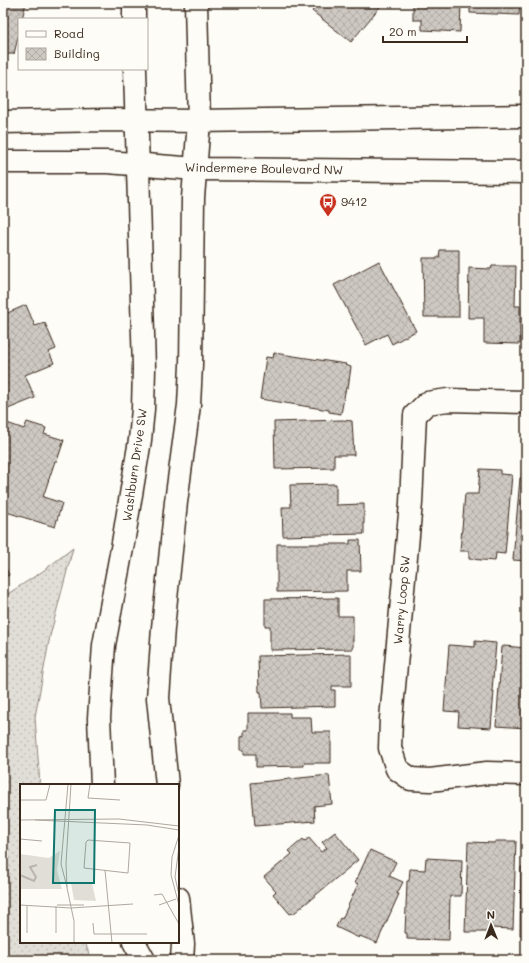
<svg xmlns="http://www.w3.org/2000/svg" width="529" height="963" viewBox="0 0 529 963" font-family="Mali,sans-serif">
<style>
.grass{fill:url(#grass-dots);stroke:#8e847a}
.building{fill:url(#building-cross-hatch);stroke:#3b2a1e}
.lines{fill:none;stroke-linecap:round;stroke-linejoin:round}
.minor-casing{stroke:#3b2a1e;stroke-width:25}
.tertiary-casing{stroke:#3b2a1e;stroke-width:25}
.minor{stroke:#fdfcf7;stroke-width:22}
.tertiary{stroke:#fdfcf7;stroke-width:22}
.labels{text-anchor:middle;stroke-width:3.5;stroke-linejoin:round;paint-order:stroke}
.street-label{font-size:12px;fill:#3b2a1e;stroke:#fdfcf7}
.poi-label{font-size:12px;fill:#3b2a1e;stroke:#fdfcf7;text-anchor:start}
.inset-river{fill:none;stroke:#bbb4ad;stroke-width:2}
.inset-road{fill:none;stroke:#afa8a0;stroke-width:1}
.view{fill:#0f766e;fill-opacity:0.15;stroke:#0f766e;stroke-width:2}
.inset-edge{fill:none;stroke:#3b2a1e;stroke-width:2}
</style>
<defs>
<pattern id="grass-dots" width="8" height="8" patternUnits="userSpaceOnUse"><rect width="8" height="8" fill="#e1ded7"/><path d="M2 2h.1M6 6h.1" fill="none" stroke="#c2bfb8" stroke-width="1.8" stroke-linecap="round"/></pattern>
<pattern id="building-cross-hatch" width="8" height="8" patternUnits="userSpaceOnUse"><rect width="8" height="8" fill="#cdc8c2"/><path d="M0 0l8 8M0 8l8-8" fill="none" stroke="#b1aca6"/></pattern>
</defs>
<rect width="100%" height="100%" fill="#fdfcf7"/>
<filter id="ink" filterUnits="userSpaceOnUse"><feTurbulence type="fractalNoise" baseFrequency=".025" numOctaves="2"/><feDisplacementMap in="SourceGraphic" scale="8" xChannelSelector="R" yChannelSelector="G"/><feConvolveMatrix kernelMatrix="1 2 1 2 8 2 1 2 1" color-interpolation-filters="sRGB"/></filter>
<g filter="url(#ink)">
<!-- grass -->
<polygon class="grass" points="73,548 50,636 35,717 40,785 21,785 21,942 85,942 91,960 3,960 3,597 43,571"/>
<!-- building -->
<g class="building">
<polygon points="3,3 26,3 22,19 19,19 19,33 14,54 3,54"/>
<polygon points="319,3 383,3 351,42 312,11"/>
<polygon points="413,3 461,3 460,32 422,30 422,20 413,20"/>
<polygon points="470,3 520,3 519,15 470,13"/>
<polygon points="440,250 459,250 459,317 424,317 423,258 439,258"/>
<polygon points="379,261 416,331 392,344 387,334 366,345 334,285"/>
<polygon points="492,266 516,266 515,306 520,306 520,344 484,343 484,318 468,318 469,268 491,269"/>
<polygon points="526,292 526,356 524,356"/>
<polygon points="26,305 35,326 45,323 56,349 49,352 54,363 25,375 35,398 3,411 3,315"/>
<polygon points="274,353 346,364 345,365 351,367 348,388 346,387 341,414 329,412 329,410 260,399 266,357 273,358"/>
<polygon points="342,420 352,421 354,455 334,455 334,468 275,469 274,422"/>
<polygon points="27,422 46,428 44,434 64,440 57,461 55,461 43,497 62,503 55,527 3,511 3,434 7,423 24,429"/>
<polygon points="480,469 500,470 500,474 512,475 505,554 496,553 495,561 469,559 469,551 460,551 465,494 478,494"/>
<polygon points="522,472 526,472 526,561 513,560 520,478 522,478"/>
<polygon points="336,484 336,505 364,504 364,534 283,536 282,507 291,507 290,485"/>
<polygon points="350,540 360,540 361,571 347,571 347,591 277,592 277,544 350,544"/>
<polygon points="3,563 9,575 3,578"/>
<polygon points="338,598 338,616 353,616 353,649 270,650 270,626 265,626 265,599"/>
<polygon points="475,641 496,643 492,691 494,691 491,728 458,726 459,712 444,711 449,645 475,647"/>
<polygon points="504,646 526,648 526,728 496,726 502,647"/>
<polygon points="351,654 351,686 332,686 332,690 335,690 335,706 262,708 261,692 259,692 258,656"/>
<polygon points="248,713 290,713 290,717 311,717 312,732 331,732 331,763 304,763 304,766 256,767 256,754 244,754 244,750 241,750 241,737 244,736 244,730 248,730"/>
<polygon points="329,775 332,804 314,806 315,821 255,826 251,783"/>
<polygon points="335,832 358,860 293,914 292,913 290,914 273,894 276,891 264,877 292,854 289,851 303,839 305,841 309,838 321,852 327,848 322,842"/>
<polygon points="495,841 516,841 513,929 490,928 490,932 465,932 468,842 495,843"/>
<polygon points="370,850 396,862 389,876 403,882 397,894 399,894 377,943 360,936 359,938 336,927 340,918 342,919 358,884 355,883"/>
<polygon points="426,858 462,860 461,896 450,896 449,940 407,939 407,933 405,933 407,881 409,881 410,869 425,870"/>
<polygon points="521,867 526,867 526,935 520,935"/>
</g>
<g class="lines">
<!-- minor casing -->
<g class="minor-casing">
<polyline id="minor" points="526,402 448,400 427,403 415,415 411,503 391,719 390,748 397,769 411,779 430,780 487,773 526,774"/>
</g>
<!-- tertiary casing -->
<g class="tertiary-casing">
<g id="tertiary">
<polyline points="134,3 134,19"/>
<polyline points="3,122 107,120 199,121 526,116"/>
<polyline points="3,162 107,162 196,169 526,172"/>
<polyline points="102,785 99,718 104,645 123,543 140,440 143,409 144,368 135,69"/>
<polyline points="167,785 158,698 163,628 176,502 189,405 191,365 193,198 199,121 196,3"/>
<polyline points="178,898 183,944 182,960"/>
<polyline points="134,942 144,960"/>
</g>
</g>
<!-- minor -->
<use href="#minor" class="minor"/>
<!-- tertiary -->
<use href="#tertiary" class="tertiary"/>
</g>
</g>
<!-- icons -->
<defs>
<g id="bus-pin" transform="scale(0.9)"><path d="M0 17L-7.5 6A9.5 9.5 0 1 1 7.5 6Z" fill="#c8321e" stroke="#fdfcf7"/><path d="M-5-6H5V4H4V6H2V4H-2V6H-4V4H-5ZM-3.5-4V0h7V-4ZM-3.5 1.2v1.5H-2V1.2ZM2 1.2v1.5H3.5V1.2Z" fill="#fff"/></g>
</defs>
<g fill-rule="evenodd">
<use href="#bus-pin" x="328" y="202"/>
</g>
<g class="labels">
<!-- street labels -->
<g class="street-label">
<text transform="translate(264 169) rotate(1)" y="4">Windermere Boulevard NW</text>
<text transform="translate(135 465) rotate(-82)" y="4">Washburn Drive SW</text>
<text transform="translate(402 600) rotate(-85)" y="4">Warry Loop SW</text>
</g>
<!-- poi labels -->
<g class="poi-label">
<text x="341" y="206">9412</text>
</g>
</g>
<!-- overview -->
<g transform="translate(20 784)">
<rect width="159" height="159" fill="#fdfcf7"/>
<path d="M40 67 37 86 42 105H0V70L29 74ZM51 99H72L76 117 54 116Z" fill="#e1ded7"/>
<path class="inset-river" d="M0 91 14 97 16 93 10 83 17 81"/>
<path class="inset-road" d="M51 0 46 79 47 104 54 137V159M70 0 68 14 100 16M0 16H26L30 0M0 36 99 35 159 42M15 36 127 41 159 46M159 51 152 73 151 91 159 121M0 55 22 57M68 56 110 59 108 89 64 84 66 58ZM159 63 155 93 159 111M85 86 92 159M47 103 41 80 48 0M134 111 142 110 159 140M0 121 51 124 113 120M37 121H64M139 121 156 115M36 122V149M73 139 74 150H127M7 149V121"/>
<path class="view" d="M35 26H75L74 99H33Z"/>
<rect width="159" height="159" class="inset-edge"/>
</g>
<!-- margin -->
<rect width="529" height="963" fill="none" stroke="#fdfcf7" stroke-width="16"/>
<rect x="8" y="8" width="513" height="947" fill="none" stroke="#3b2a1e" stroke-width="1.5" filter="url(#ink)"/>
<!-- legend -->
<rect x="18" y="18" width="130" height="52" fill="#fdfcf7" stroke="#afa8a0"/>
<rect x="26" y="31" width="20" height="6" fill="#fdfcf7" stroke="#afa8a0"/>
<text x="54" y="38" font-size="12" fill="#3b2a1e">Road</text>
<rect x="26" y="48" width="20" height="12" fill="url(#building-cross-hatch)" stroke="#afa8a0"/>
<text x="54" y="58" font-size="12" fill="#3b2a1e">Building</text>
<!-- north arrow -->
<g transform="translate(491 925) rotate(359)" stroke="#fdfcf7" stroke-width="3" paint-order="stroke">
<path d="M0-3L7 15L0 10L-7 15Z" fill="#3b2a1e"/>
<text y="-6" font-size="11" font-weight="bold" text-anchor="middle" fill="#3b2a1e">N</text>
</g>
<!-- scale -->
<path d="M383 36v6h84v-6" fill="none" stroke="#3b2a1e" stroke-width="2"/>
<text x="389" y="36" font-size="12" fill="#3b2a1e" stroke="#fdfcf7" stroke-width="3" paint-order="stroke">20 m</text>
</svg>
